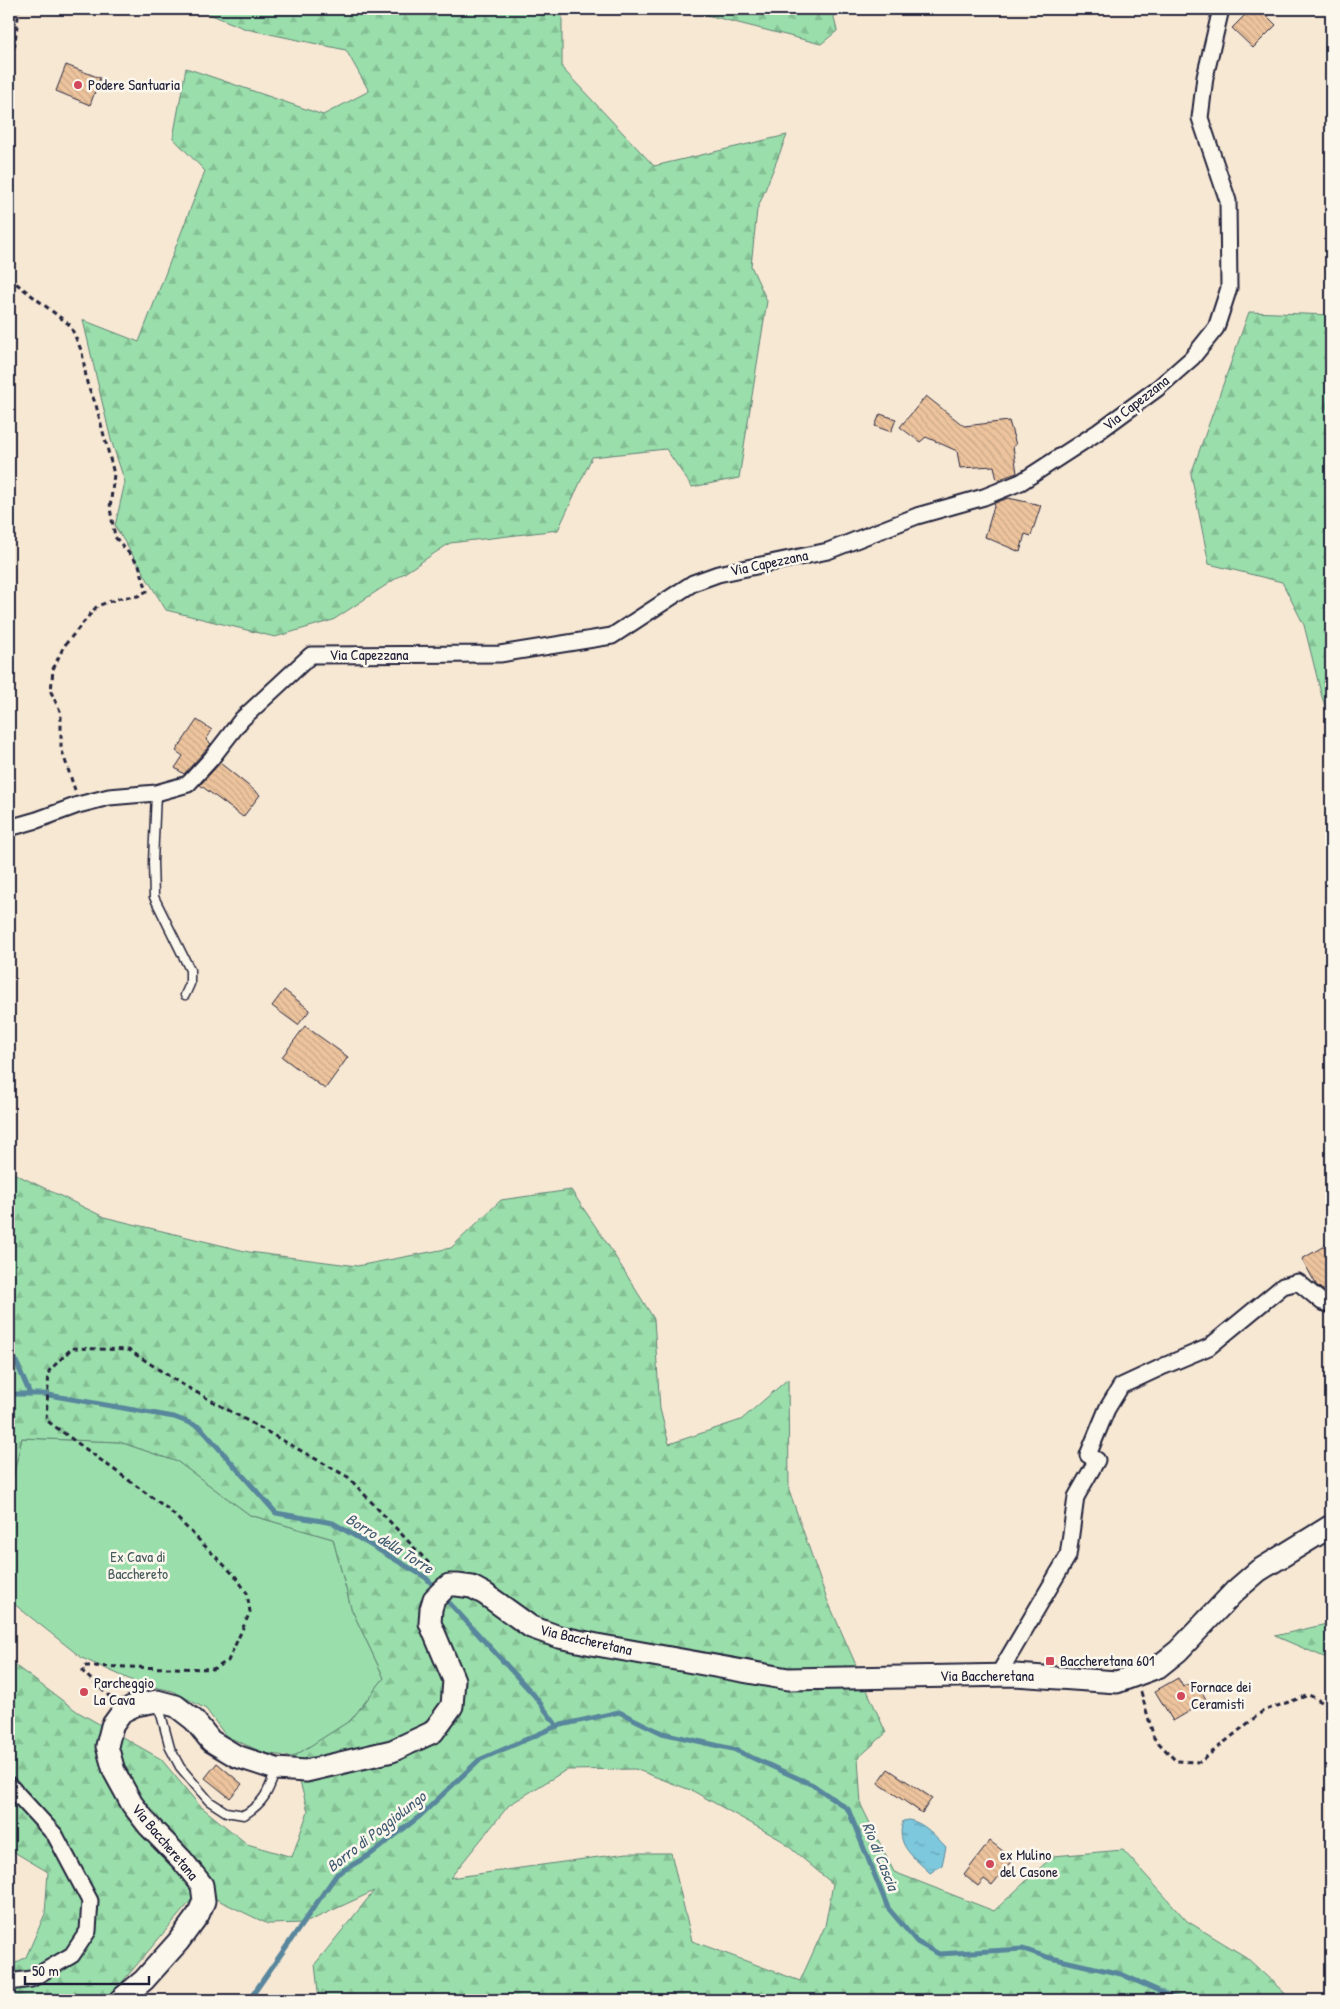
<svg xmlns="http://www.w3.org/2000/svg" width="1340" height="2009" viewBox="0 0 1340 2009" font-family="'Patrick Hand',sans-serif">
<style>
.green{fill:#9adfab;stroke:#5e8073}
.forest{fill:url(#forest-firs);stroke:#5e8073;fill-rule:evenodd}
.water{fill:url(#water-ripples);stroke:#59869c}
.lines{fill:none;stroke-linecap:round;stroke-linejoin:round}
.stream{stroke:#59869c;stroke-width:5}
.building{fill:url(#building-back-hatch);stroke:#22223b}
.lane-casing{stroke:#22223b;stroke-width:11}
.street-casing{stroke:#22223b;stroke-width:19}
.secondary-casing{stroke:#22223b;stroke-width:25}
.path{stroke:#22223b;stroke-width:3;stroke-dasharray:5 4;stroke-linecap:butt}
.lane{stroke:#fbf7ec;stroke-width:8}
.street{stroke:#fbf7ec;stroke-width:15}
.secondary{stroke:#fbf7ec;stroke-width:21}
.poi-dot{fill:#d1495b;stroke:#fbf7ec;stroke-width:2}
.labels{text-anchor:middle;stroke-width:5;stroke-linejoin:round;paint-order:stroke}
.poi-label{font-size:15px;fill:#22223b;stroke:#fbf7ec;text-anchor:start}
.street-label{font-size:15px;fill:#22223b;stroke:#fbf7ec}
.park-label{font-size:15px;fill:#465b5d;stroke:#fbf7ec}
.water-label{font-size:16px;font-style:italic;fill:#425c73;stroke:#fbf7ec}
</style>
<defs>
<pattern id="forest-firs" width="22" height="20" patternUnits="userSpaceOnUse" patternTransform="scale(1.25)"><rect width="22" height="20" fill="#9adfab"/><path d="M5 1l3.5 6h-7zM16 11l3.5 6h-7z" fill="#84bf94"/></pattern>
<pattern id="water-ripples" width="26" height="14" patternUnits="userSpaceOnUse" patternTransform="scale(1.25)"><rect width="26" height="14" fill="#7dc8dc"/><path d="M2 4q2-2 4 0t4 0M15 11q2-2 4 0t4 0" fill="none" stroke="#66a2b4"/></pattern>
<pattern id="building-back-hatch" width="6" height="6" patternUnits="userSpaceOnUse" patternTransform="scale(1.25)"><rect width="6" height="6" fill="#edc49d"/><path d="M-1 5l2 2M0 0l6 6M5-1l2 2" fill="none" stroke="#cba888"/></pattern>
</defs>
<rect width="100%" height="100%" fill="#f7e8d4"/>
<filter id="ink" filterUnits="userSpaceOnUse"><feTurbulence type="fractalNoise" baseFrequency=".02" numOctaves="2"/><feDisplacementMap in="SourceGraphic" scale="10" xChannelSelector="R" yChannelSelector="G"/><feConvolveMatrix kernelMatrix="1 2 1 2 8 2 1 2 1" color-interpolation-filters="sRGB"/></filter>
<g filter="url(#ink)">
<!-- green -->
<polygon class="green" points="22,1438 120,1442 178,1462 250,1515 333,1539 351,1608 384,1678 351,1720 293,1757 264,1753 226,1736 206,1709 173,1691 140,1684 82,1658 9,1600 9,1513 12,1481"/>
<!-- forest -->
<g class="forest">
<polygon points="197,9 562,9 562,68 654,166 787,135 757,210 751,266 767,301 739,478 692,487 666,449 592,457 558,530 450,543 333,620 275,637 166,610 115,526 125,482 111,440 83,320 139,342 205,171 173,138 186,68 323,115 369,91 346,50 246,29"/>
<polygon points="683,9 832,9 837,31 821,44"/>
<polygon points="1249,312 1331,315 1331,723 1322,697 1304,625 1282,582 1209,564 1191,474"/>
<path d="M9 1171 104 1217 249 1252 357 1266 451 1248 501 1200 571 1190 608 1245 654 1319 660 1409 669 1444 741 1420 788 1379 789 1490 826 1597 886 1733 858 1758 861 1805 894 1872 994 1911 1053 1856 1123 1850 1187 1921 1246 1957 1292 2000H319L315 1964 374 1891 305 1923 268 1924 199 1891 107 2000H9V1967L26 1957 45 1914 48 1872 9 1849V1661L78 1712 161 1759 199 1805 247 1844 292 1857 308 1811 293 1757 351 1720 384 1678 351 1608 333 1539 250 1515 178 1462 120 1442 22 1438 12 1481 9 1513ZM635 1769 693 1791 781 1840 833 1884 825 1926 800 1981 692 1941 671 1853H627L450 1878 509 1805 566 1770Z"/>
<polygon points="1331,1623 1331,1660 1275,1636"/>
</g>
<!-- water -->
<path class="water" d="M909 1820C925 1823 935 1836 946 1847L942 1865 930 1873C914 1857 895 1846 903 1821Z"/>
<g class="lines">
<!-- stream -->
<g class="stream">
<polyline points="9,1345 30,1394"/>
<polyline points="9,1394 43,1394 174,1417 200,1427 276,1513 333,1523 425,1577 437,1589"/>
<polyline points="443,1596 534,1695 557,1726"/>
<polyline points="249,2000 337,1874 371,1854 420,1816 479,1760 557,1726 619,1712 662,1733 733,1749 813,1785 848,1809 888,1908 917,1942 939,1954 1023,1949 1047,1957 1121,1974 1179,2000"/>
</g>
</g>
<!-- building -->
<g class="building">
<polygon points="1251,9 1260,9 1276,25 1253,48 1232,28"/>
<polygon points="66,65 100,78 90,105 56,91"/>
<polygon points="926,396 964,426 1009,421 1016,445 1013,446 1017,473 997,480 994,466 960,468 957,451 926,437 920,442 900,427"/>
<polygon points="880,414 896,419 891,432 875,426"/>
<polygon points="1008,498 1041,505 1031,536 1025,534 1020,552 985,537 995,503"/>
<polygon points="197,720 212,730 206,740 211,744 184,774 175,768 183,756 176,751"/>
<polygon points="220,763 260,795 243,817 200,785"/>
<polygon points="284,990 310,1010 298,1025 272,1006"/>
<polygon points="305,1026 348,1057 325,1089 282,1057"/>
<polygon points="1331,1242 1331,1295 1317,1286 1302,1259"/>
<polygon points="1178,1678 1183,1687 1195,1680 1207,1701 1173,1721 1155,1691"/>
<polygon points="217,1763 242,1784 230,1798 205,1778"/>
<polygon points="888,1769 932,1798 922,1813 878,1783"/>
<polygon points="990,1841 1013,1859 992,1885 984,1879 978,1886 964,1875"/>
</g>
<g class="lines">
<!-- lane casing -->
<g class="lane-casing">
<g id="lane">
<polyline points="156,793 153,862 154,897 190,970 190,984 185,995"/>
<path d="M158 1703 170 1748 180 1767 209 1801 226 1812 244 1815C265 1802 268 1792 276 1770"/>
</g>
</g>
<!-- street casing -->
<g class="street-casing">
<g id="street">
<polyline points="9,828 37,820 78,805 109,797 156,793 188,784 211,759 242,719 311,655 500,654 612,636 693,583 718,574 828,551 917,516 984,497 1021,482 1098,432 1158,388 1192,358 1216,328 1229,288 1228,201 1200,118 1205,77 1221,9"/>
<polyline points="998,1675 1068,1556 1076,1497 1097,1460 1088,1455 1107,1409 1121,1386 1164,1366 1209,1347 1283,1286 1298,1282 1322,1302 1331,1305"/>
<polyline points="9,1785 55,1835 90,1901 88,1931 72,1955 31,1979 9,1982"/>
</g>
</g>
<!-- secondary casing -->
<g class="secondary-casing">
<polyline id="secondary" points="120,2000 144,1980 178,1942 198,1915 204,1901 202,1885 182,1860 149,1826 132,1804 114,1771 107,1746 112,1726 123,1711 136,1705 157,1701 176,1706 194,1720 211,1741 236,1756 276,1769 306,1771 392,1751 433,1732 452,1706 454,1680 430,1623 431,1609 434,1599 443,1590 449,1585 457,1585 472,1587 485,1594 531,1627 559,1637 597,1645 788,1679 1015,1675 1117,1682 1158,1667 1178,1651 1235,1591 1258,1571 1331,1526"/>
</g>
<!-- path -->
<g class="path">
<polyline points="9,54 14,50 19,9"/>
<polyline points="9,278 70,325 82,352 87,383 96,405 114,474 110,508 115,537 139,565 147,591 138,596 120,598 97,606 64,646 53,669 51,692 61,713 61,748 75,790"/>
<polyline points="1141,1692 1154,1738 1176,1761 1200,1762 1263,1711 1309,1695 1331,1707"/>
<polyline points="111,1698 83,1672 83,1668 85,1666 213,1669 228,1661 250,1612 247,1593 236,1577 168,1509 46,1420 49,1371 72,1348 129,1350 178,1382 348,1477 437,1572"/>
</g>
<!-- lane -->
<use href="#lane" class="lane"/>
<!-- street -->
<use href="#street" class="street"/>
<!-- secondary -->
<use href="#secondary" class="secondary"/>
</g>
</g>
<!-- markers -->
<g class="poi-dot">
<circle cx="78" cy="85" r="5"/>
<rect x="1045" y="1656" width="10" height="10" rx="2.5"/>
<circle cx="84" cy="1692" r="5"/>
<circle cx="1181" cy="1696" r="5"/>
<circle cx="990" cy="1864" r="5"/>
</g>
<g class="labels">
<!-- poi labels -->
<g class="poi-label">
<text x="88" y="90">Podere Santuaria</text>
<text x="1060" y="1666">Baccheretana 601</text>
<text x="94" y="1688">Parcheggio<tspan x="94" dy="17">La Cava</tspan></text>
<text x="1191" y="1692">Fornace dei<tspan x="1191" dy="17">Ceramisti</tspan></text>
<text x="1000" y="1860">ex Mulino<tspan x="1000" dy="17">del Casone</tspan></text>
</g>
<!-- street labels -->
<g class="street-label">
<text transform="translate(1136 403) rotate(-38)" y="5">Via Capezzana</text>
<text transform="translate(769 563) rotate(-12)" y="5">Via Capezzana</text>
<text x="369" y="660">Via Capezzana</text>
<text transform="translate(586 1640) rotate(13)" y="5">Via Baccheretana</text>
<text x="987" y="1681">Via Baccheretana</text>
<text transform="translate(165 1842) rotate(50)" y="5">Via Baccheretana</text>
</g>
<!-- park labels -->
<g class="park-label">
<text x="138" y="1562">Ex Cava di<tspan x="138" dy="17">Bacchereto</tspan></text>
</g>
<!-- water labels -->
<g class="water-label">
<text transform="translate(390 1543) rotate(32)" y="6">Borro della Torre</text>
<text transform="translate(376 1831) rotate(-38)" y="6">Borro di Poggiolungo</text>
<text transform="translate(881 1856) rotate(68)" y="6">Rio di Cascia</text>
</g>
</g>
<!-- margin -->
<rect width="1340" height="2009" fill="none" stroke="#fbf7ec" stroke-width="30"/>
<rect x="15" y="15" width="1310" height="1979" fill="none" stroke="#22223b" stroke-width="2" filter="url(#ink)"/>
<!-- scale -->
<path d="M25 1976v8h124v-8" fill="none" stroke="#22223b" stroke-width="2.5"/>
<text x="32" y="1976" font-size="15" fill="#22223b" stroke="#fbf7ec" stroke-width="4" paint-order="stroke">50 m</text>
</svg>
